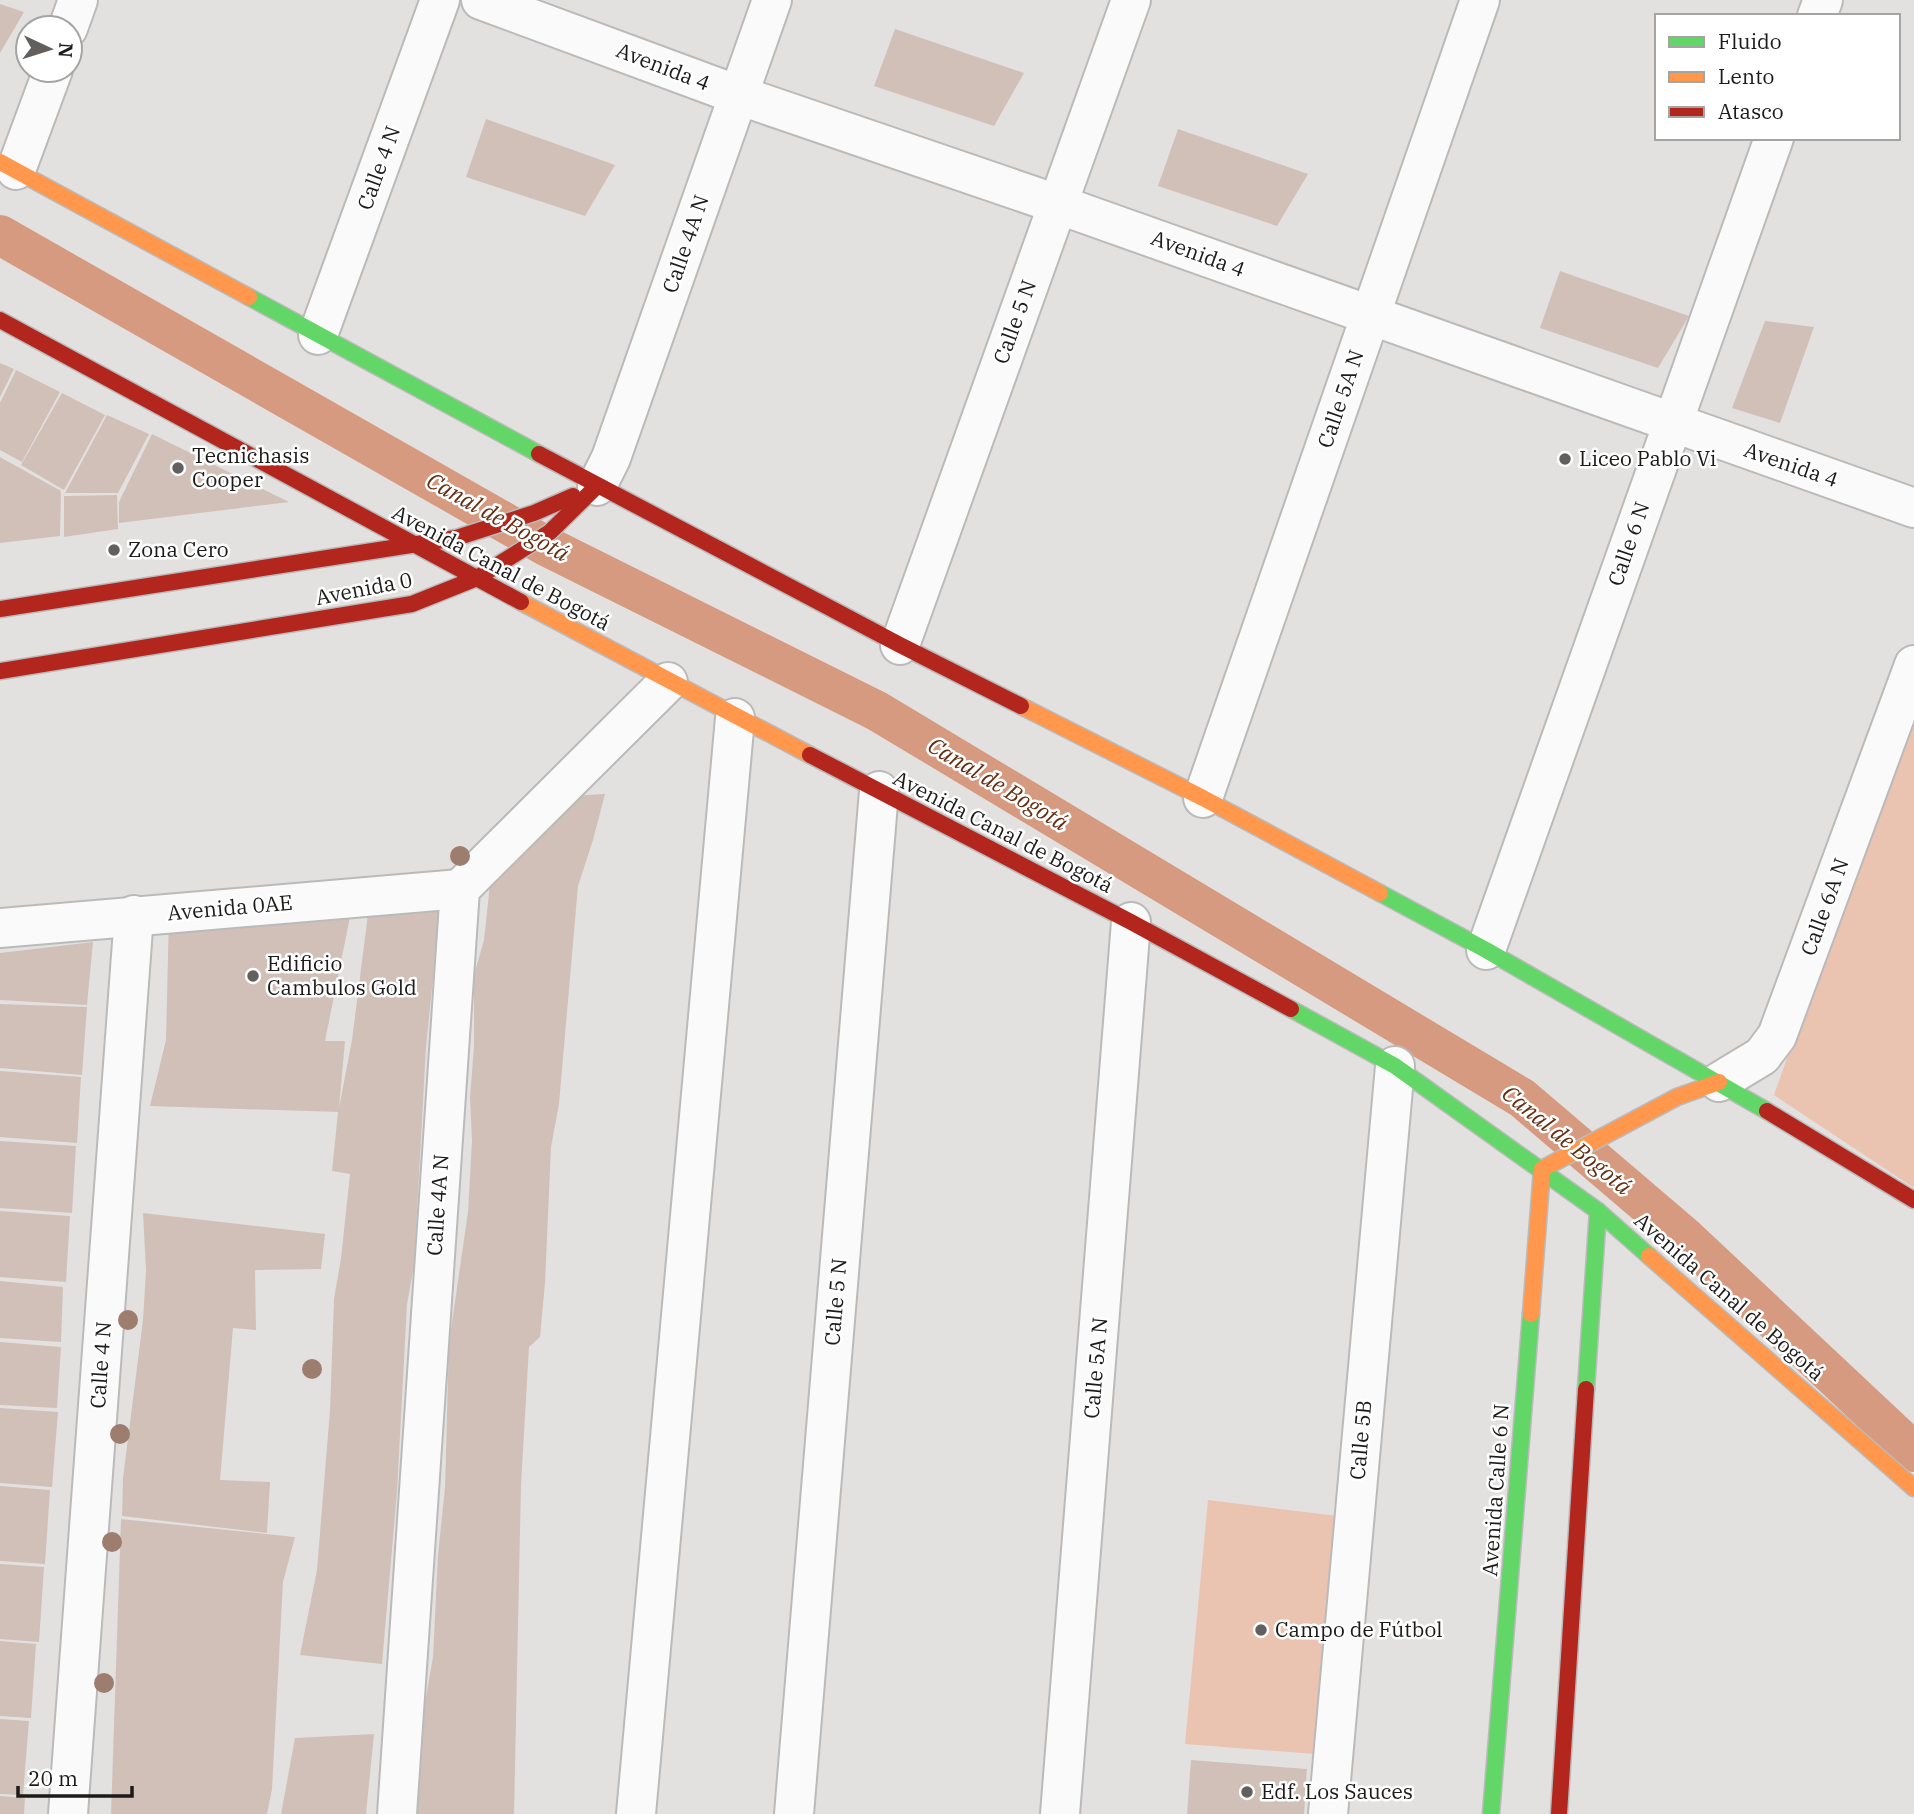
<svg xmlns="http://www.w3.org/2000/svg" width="1914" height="1814" viewBox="0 0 1914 1814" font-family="'IBM Plex Serif',serif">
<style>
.green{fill:#ebc3b1}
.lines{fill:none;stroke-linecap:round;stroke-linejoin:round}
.canal{stroke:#d59a7f;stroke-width:40}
.building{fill:#d1c0b8}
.street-casing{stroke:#bbbaba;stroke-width:42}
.fast-casing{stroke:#bbbaba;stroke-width:19}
.slow-casing{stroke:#bbbaba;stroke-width:19}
.jam-casing{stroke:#bbbaba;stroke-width:19}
.street{stroke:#fbfafa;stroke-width:38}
.fast{stroke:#63d668;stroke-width:16}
.slow{stroke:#ff974d;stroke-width:16}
.jam{stroke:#b3261e;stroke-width:16}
.tree{fill:#9d7e6e}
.poi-dot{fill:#62605f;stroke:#fff;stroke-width:2.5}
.labels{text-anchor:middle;stroke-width:5;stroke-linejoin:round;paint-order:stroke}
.street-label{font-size:21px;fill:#1c1b1a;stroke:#fff}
.poi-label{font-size:21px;fill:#1c1b1a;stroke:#fff;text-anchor:start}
.water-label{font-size:23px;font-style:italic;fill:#652f13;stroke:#fff}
</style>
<rect width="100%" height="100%" fill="#e3e1e0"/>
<!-- green -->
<g class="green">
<polygon points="1914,700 1914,1188 1774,1095"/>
<polygon points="1208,1500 1337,1516 1315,1754 1185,1744"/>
</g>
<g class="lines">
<!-- canal -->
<polyline class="canal" points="0,235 546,546 877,711 1522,1098 1686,1238 1914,1452"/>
</g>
<!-- building -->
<g class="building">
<polygon points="0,4 24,12 0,53"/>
<polygon points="895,29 1024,73 994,126 874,86"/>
<polygon points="486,119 615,165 585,216 466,177"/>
<polygon points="1178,129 1308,174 1277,226 1158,186"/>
<polygon points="1560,271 1689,316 1658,368 1540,328"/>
<polygon points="1765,321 1814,327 1780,423 1732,408"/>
<polygon points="0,363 14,369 0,397"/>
<polygon points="16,370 60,392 22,462 0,450 0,403"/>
<polygon points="62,393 105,415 64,490 21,465"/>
<polygon points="107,415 149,434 118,493 65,493"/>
<polygon points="152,434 289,502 119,523 119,502"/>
<polygon points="0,457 61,491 60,536 0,543"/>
<polygon points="117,495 118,529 64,537 64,496"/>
<polygon points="605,794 593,840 578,886 559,1104 551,1147 545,1283 540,1337 529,1347 521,1485 514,1814 416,1814 417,1748 433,1657 438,1555 445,1487 449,1343 468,1212 472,1141 470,1098 474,1046 474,975 484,940 490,884 568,796"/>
<polygon points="354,897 325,1041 345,1041 339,1108 352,1040 368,914 440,909 426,1047 414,1266 407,1304 397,1492 382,1664 300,1655 317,1570 330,1410 334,1299 341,1258 350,1174 332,1171 338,1112 150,1106 166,1040 169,913"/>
<polygon points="93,942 87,1005 0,1000 0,953"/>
<polygon points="0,1004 87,1007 82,1075 0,1068"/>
<polygon points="0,1071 81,1077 77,1143 0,1137"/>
<polygon points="0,1141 76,1146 72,1213 0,1208"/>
<polygon points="0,1211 70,1216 66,1282 0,1277"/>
<polygon points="143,1213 325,1234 321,1269 255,1270 256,1330 233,1328 220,1480 270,1482 267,1533 122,1516 123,1478 143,1320 146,1270"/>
<polygon points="0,1281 63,1287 61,1342 0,1338"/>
<polygon points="0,1342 61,1347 57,1408 0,1405"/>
<polygon points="0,1408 58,1412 52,1487 0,1483"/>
<polygon points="0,1486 50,1490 45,1564 0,1561"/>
<polygon points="121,1519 295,1537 283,1582 272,1789 267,1814 111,1814"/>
<polygon points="0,1564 44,1567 39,1642 0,1639"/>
<polygon points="0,1641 36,1644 31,1718 0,1716"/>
<polygon points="0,1719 29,1721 23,1795 0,1794"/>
<polygon points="374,1734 366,1814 281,1814 295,1738"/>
<polygon points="1191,1760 1307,1769 1304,1814 1187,1814"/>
<polygon points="0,1796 25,1798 24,1814 0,1814"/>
</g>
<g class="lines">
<!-- street casing -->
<g class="street-casing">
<g id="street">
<polyline points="481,0 738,95 1057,204 1914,508"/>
<polyline points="1817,16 1823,0"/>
<polyline points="68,28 78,0"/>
<polyline points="16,170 53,70"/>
<polyline points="318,335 440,0"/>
<polyline points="597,486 611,458 772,0"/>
<polyline points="900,645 1131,0"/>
<polyline points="1203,798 1480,0"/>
<polyline points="0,928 460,889"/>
<polyline points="1486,950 1774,138"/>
<polyline points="1719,1082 1762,1056 1777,1036 1914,665"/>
<polyline points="68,1814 134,915"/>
<polyline points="397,1814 460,889 668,682"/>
<polyline points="636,1814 735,718"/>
<polyline points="794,1814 879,791"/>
<polyline points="1060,1814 1131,922"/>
<polyline points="1328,1814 1395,1066"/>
</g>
</g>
<!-- fast casing -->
<g class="fast-casing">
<g id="fast">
<polyline points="249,297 539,454"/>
<polyline points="1380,893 1486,950 1767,1111"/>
<polyline points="1291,1009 1395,1066 1598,1211 1649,1256"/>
<polyline points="1586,1389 1598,1211"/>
<polyline points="1491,1814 1531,1314"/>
</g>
</g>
<!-- slow casing -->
<g class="slow-casing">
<g id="slow">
<polyline points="0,162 249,297"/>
<polyline points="521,602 810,755"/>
<polyline points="1021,706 1203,798 1380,893"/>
<polyline points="1649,1256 1914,1488"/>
<polyline points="1531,1314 1542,1169 1677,1097 1719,1082"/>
</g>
</g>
<!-- jam casing -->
<g class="jam-casing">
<g id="jam">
<polyline points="0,320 521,602"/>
<polyline points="539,454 900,645 1021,706"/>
<polyline points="0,609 456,538 534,513 573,496"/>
<polyline points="0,671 412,604 477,578 550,532 597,486"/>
<polyline points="810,755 1131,922 1291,1009"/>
<polyline points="1767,1111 1914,1200"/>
<polyline points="1559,1814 1586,1389"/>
</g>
</g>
<!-- street -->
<use href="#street" class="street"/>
<!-- fast -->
<use href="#fast" class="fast"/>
<!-- slow -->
<use href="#slow" class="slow"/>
<!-- jam -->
<use href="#jam" class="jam"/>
</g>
<!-- trees -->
<g class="tree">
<circle cx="460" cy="856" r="10"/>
<circle cx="128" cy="1320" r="10"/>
<circle cx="312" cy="1369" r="10"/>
<circle cx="120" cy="1434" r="10"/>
<circle cx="112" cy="1542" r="10"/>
<circle cx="104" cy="1683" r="10"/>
</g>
<!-- markers -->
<g class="poi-dot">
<circle cx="1565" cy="459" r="7"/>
<circle cx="178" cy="468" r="7"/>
<circle cx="114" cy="550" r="7"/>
<circle cx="253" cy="976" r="7"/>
<circle cx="1261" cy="1630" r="7"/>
<circle cx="1247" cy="1792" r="7"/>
</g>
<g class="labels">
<!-- street labels -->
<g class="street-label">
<text transform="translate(663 67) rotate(21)" y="7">Avenida 4</text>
<text transform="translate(379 168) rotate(-70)" y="7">Calle 4 N</text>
<text transform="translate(686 244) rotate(-71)" y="7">Calle 4A N</text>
<text transform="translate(1198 254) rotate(20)" y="7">Avenida 4</text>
<text transform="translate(1015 322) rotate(-70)" y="7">Calle 5 N</text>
<text transform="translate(1341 399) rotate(-71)" y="7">Calle 5A N</text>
<text transform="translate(1791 465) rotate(19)" y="7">Avenida 4</text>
<text transform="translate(1629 544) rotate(-71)" y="7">Calle 6 N</text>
<text transform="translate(501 568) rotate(28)" y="7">Avenida Canal de Bogotá</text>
<text transform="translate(364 589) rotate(-11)" y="7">Avenida 0</text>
<text transform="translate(1003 832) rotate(27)" y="7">Avenida Canal de Bogotá</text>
<text transform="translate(1825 907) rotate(-70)" y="7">Calle 6A N</text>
<text transform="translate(230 908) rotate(-5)" y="7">Avenida 0AE</text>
<text transform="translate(438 1205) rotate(-86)" y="7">Calle 4A N</text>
<text transform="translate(1729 1297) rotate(41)" y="7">Avenida Canal de Bogotá</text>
<text transform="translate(836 1302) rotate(-85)" y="7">Calle 5 N</text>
<text transform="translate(101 1365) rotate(-86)" y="7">Calle 4 N</text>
<text transform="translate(1096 1368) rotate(-85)" y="7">Calle 5A N</text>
<text transform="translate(1361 1440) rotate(-85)" y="7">Calle 5B</text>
<text transform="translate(1496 1490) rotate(-86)" y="7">Avenida Calle 6 N</text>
</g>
<!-- poi labels -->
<g class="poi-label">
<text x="192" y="463">Tecnichasis<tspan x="192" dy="24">Cooper</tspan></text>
<text x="1579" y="466">Liceo Pablo Vi</text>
<text x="128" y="557">Zona Cero</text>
<text x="267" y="971">Edificio<tspan x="267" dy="24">Cambulos Gold</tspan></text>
<text x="1275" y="1637">Campo de Fútbol</text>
<text x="1261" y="1799">Edf. Los Sauces</text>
</g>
<!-- water labels -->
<g class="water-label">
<text transform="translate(498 517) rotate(29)" y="8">Canal de Bogotá</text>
<text transform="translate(998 784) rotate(31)" y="8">Canal de Bogotá</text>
<text transform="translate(1567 1140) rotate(39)" y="8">Canal de Bogotá</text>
</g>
</g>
<!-- legend -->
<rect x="1655" y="14" width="245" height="126" fill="#ffffff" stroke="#a4a4a3" stroke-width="2"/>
<rect x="1669" y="37" width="35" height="10" fill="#63d668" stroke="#a4a4a3" stroke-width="2"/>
<text x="1718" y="49" font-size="21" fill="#1c1b1a">Fluido</text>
<rect x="1669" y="72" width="35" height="10" fill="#ff974d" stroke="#a4a4a3" stroke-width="2"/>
<text x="1718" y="84" font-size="21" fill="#1c1b1a">Lento</text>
<rect x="1669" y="107" width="35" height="10" fill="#b3261e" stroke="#a4a4a3" stroke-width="2"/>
<text x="1718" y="119" font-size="21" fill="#1c1b1a">Atasco</text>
<!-- north arrow -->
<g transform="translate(49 49) rotate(94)"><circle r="33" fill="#ffffff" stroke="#a4a4a3" stroke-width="2"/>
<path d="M0-5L12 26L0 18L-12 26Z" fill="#62605f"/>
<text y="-10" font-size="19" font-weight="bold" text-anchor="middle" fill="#1c1b1a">N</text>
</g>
<!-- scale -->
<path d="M18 1786v10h114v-10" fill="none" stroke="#1c1b1a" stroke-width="3.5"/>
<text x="28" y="1786" font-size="21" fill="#1c1b1a" stroke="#ffffff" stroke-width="5" paint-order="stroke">20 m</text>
</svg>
